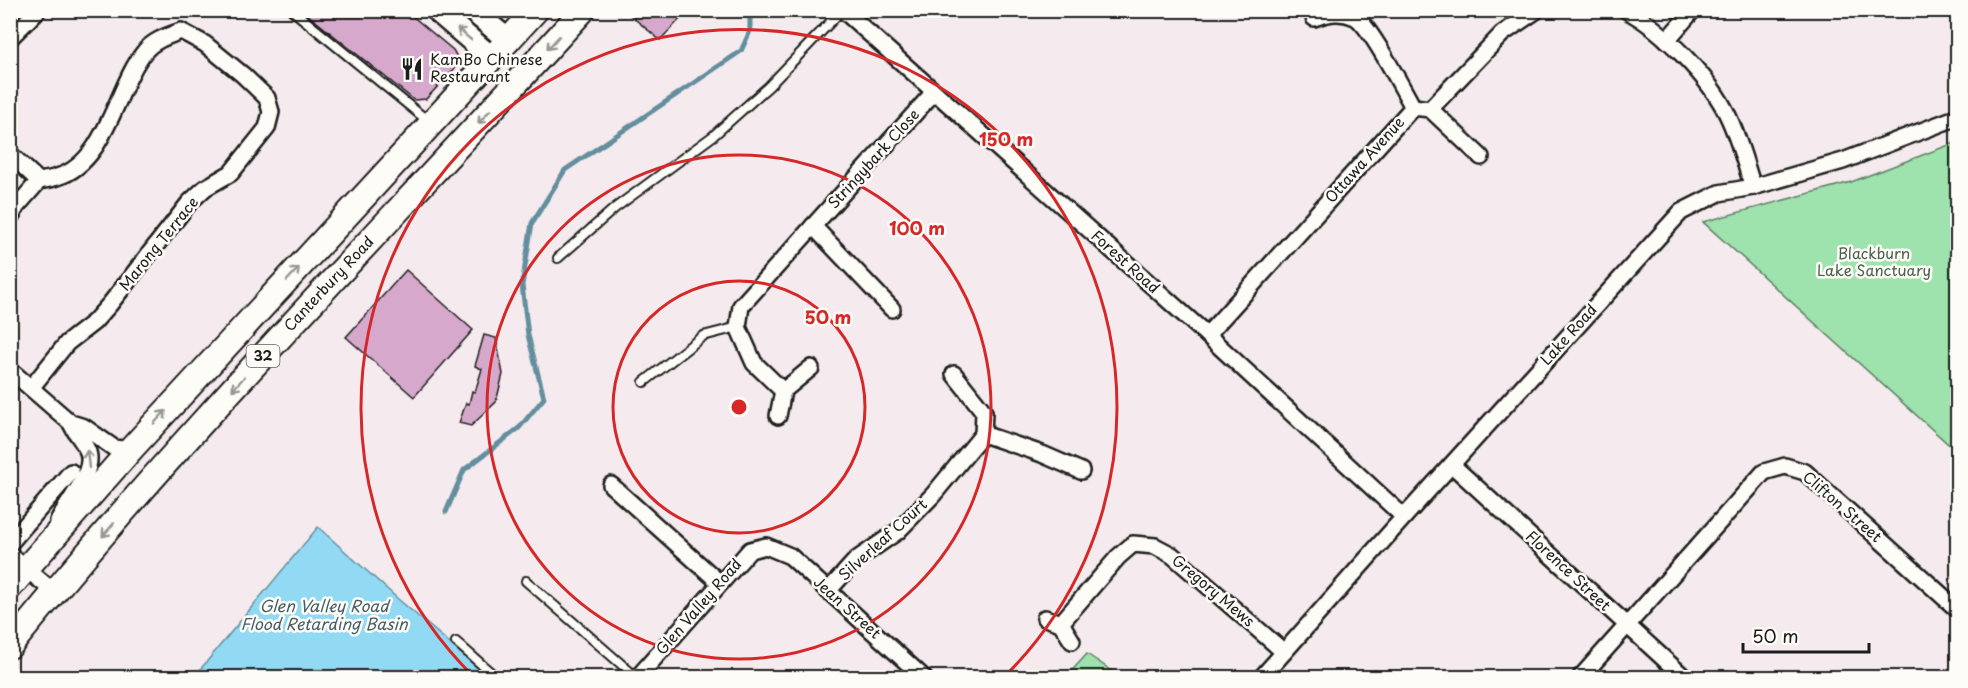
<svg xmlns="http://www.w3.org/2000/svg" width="1968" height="688" viewBox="0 0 1968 688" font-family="'Playpen Sans',sans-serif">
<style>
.green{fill:#9ee2ad;stroke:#5d7f64;stroke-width:1.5}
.water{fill:#92daf4;stroke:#638e9e;stroke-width:1.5}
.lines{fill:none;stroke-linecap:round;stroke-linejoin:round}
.stream{stroke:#638e9e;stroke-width:5}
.building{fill:#d6a9cc;stroke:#1c1c1c;stroke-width:1.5}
.lane-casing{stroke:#1c1c1c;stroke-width:12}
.street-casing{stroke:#1c1c1c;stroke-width:20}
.secondary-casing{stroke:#1c1c1c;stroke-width:26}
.primary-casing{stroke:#1c1c1c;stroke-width:28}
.lane{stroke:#fdfcf7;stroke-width:8}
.street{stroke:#fdfcf7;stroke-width:15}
.secondary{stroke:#fdfcf7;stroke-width:21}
.primary{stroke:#fdfcf7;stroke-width:24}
.oneway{stroke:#989794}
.ring{fill:none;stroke:#d62828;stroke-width:3}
.labels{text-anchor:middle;stroke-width:5;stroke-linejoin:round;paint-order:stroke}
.shield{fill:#fdfcf7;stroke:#605f5e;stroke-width:1.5}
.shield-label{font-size:14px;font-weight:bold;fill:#1c1c1c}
.poi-label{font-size:15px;fill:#1c1c1c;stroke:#fdfcf7;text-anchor:start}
.street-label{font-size:15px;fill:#1c1c1c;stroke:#fdfcf7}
.park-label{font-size:15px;fill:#4a614f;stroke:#fdfcf7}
.water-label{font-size:16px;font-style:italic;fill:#455e68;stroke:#fdfcf7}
.centre{fill:#d62828;stroke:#fdfcf7;stroke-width:3}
.ring-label{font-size:18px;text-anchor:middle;font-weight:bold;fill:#d62828;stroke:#fdfcf7;stroke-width:5;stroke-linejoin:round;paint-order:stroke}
</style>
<rect width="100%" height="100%" fill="#f5ebee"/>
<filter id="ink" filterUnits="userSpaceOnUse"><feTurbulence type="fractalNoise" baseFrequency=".0167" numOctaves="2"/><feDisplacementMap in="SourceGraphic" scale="12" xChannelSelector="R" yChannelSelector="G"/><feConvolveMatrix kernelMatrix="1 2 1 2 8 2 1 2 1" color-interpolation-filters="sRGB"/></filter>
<g filter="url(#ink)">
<!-- green -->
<g class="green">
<polygon points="1957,142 1958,142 1957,452 1703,222 1851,182"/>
<polygon points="1087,654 1121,677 1066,677"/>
</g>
<!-- water -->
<polygon class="water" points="318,527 398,599 489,677 194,677"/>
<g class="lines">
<!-- stream -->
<polyline class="stream" points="446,512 464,470 519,428 544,398 528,335 522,285 532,223 565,170 741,51 750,31 750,10"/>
</g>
<!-- building -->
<g class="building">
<polygon points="302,10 405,10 453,50 457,57 457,66 426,99 414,100"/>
<polygon points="624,10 676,10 682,17 660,40"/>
<polygon points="406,270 473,330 414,397 346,337"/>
<polygon points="484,335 496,338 503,374 496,402 471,426 459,423 466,403 469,404 472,391 475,392 482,369 475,366"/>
</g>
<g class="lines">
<!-- lane casing -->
<g class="lane-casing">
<g id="lane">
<polyline points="292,10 428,121"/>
<polyline points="558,258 615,208 713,136 769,86 842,10"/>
<polyline points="644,382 703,336 738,327"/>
<polyline points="526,581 637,678"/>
<polyline points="456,642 497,678"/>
</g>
</g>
<!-- street casing -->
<g class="street-casing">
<g id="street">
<polyline points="843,10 1207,335 1404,517"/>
<path d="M1626 10C1662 29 1711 79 1728 116 1739 139 1745 163 1753 187"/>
<path d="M1314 18C1328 13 1340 10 1355 17 1370 25 1403 90 1413 107"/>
<polyline points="10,38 38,10"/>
<polyline points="1667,40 1693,10"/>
<polyline points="1430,109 1481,157"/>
<polyline points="10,154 39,181 17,206 10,218"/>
<polyline points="813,226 892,309"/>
<polyline points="1207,335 1413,107 1430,109 1502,34 1537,10"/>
<polyline points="10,370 71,423 84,427 114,448 122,449 133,447"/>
<polyline points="954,374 984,412 983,434 1042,454 1081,471"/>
<path d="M31 388 67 343 94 322 110 304 189 203 205 188 231 173 267 128 271 112 267 98 243 75 205 44 181 31C168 36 154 40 145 51 116 86 107 163 57 177 52 179 45 180 39 181"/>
<polyline points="783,391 754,363 738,327 741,306 934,92"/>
<polyline points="778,416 783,391 811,368"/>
<polyline points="1452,465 1685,678"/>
<polyline points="611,485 720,583"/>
<path d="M58 521C67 502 95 472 88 452 84 441 75 434 71 423"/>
<polyline points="10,543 71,472"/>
<polyline points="10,555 54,592"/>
<polyline points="828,591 856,560 898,531 933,495 983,434"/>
<polyline points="1045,618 1061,623 1072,641"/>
<polyline points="1061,623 1118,557 1133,544 1155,546 1172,555 1284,652"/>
<polyline points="637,678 750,550 766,546 790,556 924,678"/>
<polyline points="1261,678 1404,517 1681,212 1719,193 1753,187 1843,161 1958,117"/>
<polyline points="1580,678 1764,472 1785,466 1805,472 1958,610"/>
</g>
</g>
<!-- secondary casing -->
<g class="secondary-casing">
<g id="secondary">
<polyline points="436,10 492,58"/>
<polyline points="472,10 509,41"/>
</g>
</g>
<!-- primary casing -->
<g class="primary-casing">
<g id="primary">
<polyline points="10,587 133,447 536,10"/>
<path d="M10 646C190 424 391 222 583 10"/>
</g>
</g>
<!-- lane -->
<use href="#lane" class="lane"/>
<!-- street -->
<use href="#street" class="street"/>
<!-- secondary -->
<use href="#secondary" class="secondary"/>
<!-- primary -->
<use href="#primary" class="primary"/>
</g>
<!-- one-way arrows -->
<defs><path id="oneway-shaft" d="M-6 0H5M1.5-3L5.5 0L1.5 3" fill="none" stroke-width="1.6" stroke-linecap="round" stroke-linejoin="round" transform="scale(1.5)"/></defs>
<g class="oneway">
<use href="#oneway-shaft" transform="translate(464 34) rotate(-140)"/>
<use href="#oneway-shaft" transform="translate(553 43) rotate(132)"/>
<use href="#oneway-shaft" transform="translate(484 117) rotate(133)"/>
<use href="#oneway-shaft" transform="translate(293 274) rotate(-47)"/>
<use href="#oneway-shaft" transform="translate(238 384) rotate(132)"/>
<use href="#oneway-shaft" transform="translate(160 417) rotate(-47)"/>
<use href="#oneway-shaft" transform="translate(88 459) rotate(-96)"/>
<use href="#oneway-shaft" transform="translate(108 530) rotate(131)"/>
</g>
</g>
<!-- distance rings -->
<g class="ring">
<circle cx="739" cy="407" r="126"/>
<circle cx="739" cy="407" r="252"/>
<path d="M474 677A378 378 0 1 1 1004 677"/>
</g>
<!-- icons -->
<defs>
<g id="restaurant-bare" transform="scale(1.8)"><path d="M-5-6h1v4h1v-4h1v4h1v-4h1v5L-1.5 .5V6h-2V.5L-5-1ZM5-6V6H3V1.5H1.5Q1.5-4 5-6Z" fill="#1c1c1c" stroke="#fdfcf7" stroke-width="2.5" paint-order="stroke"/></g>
</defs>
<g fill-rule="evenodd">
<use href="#restaurant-bare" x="412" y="69"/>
</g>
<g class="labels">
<!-- shield labels -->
<rect class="shield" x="246.5" y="345" width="33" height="22" rx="4.5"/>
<g class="shield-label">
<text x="263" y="361">32</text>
</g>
<!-- poi labels -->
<g class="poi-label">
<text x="430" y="65">KamBo Chinese<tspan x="430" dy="17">Restaurant</tspan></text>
</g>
<!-- street labels -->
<g class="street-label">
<text transform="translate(874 159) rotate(-48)" y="5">Stringybark Close</text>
<text transform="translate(1365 160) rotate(-48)" y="5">Ottawa Avenue</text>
<text transform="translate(159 244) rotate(-51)" y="5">Marong Terrace</text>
<text transform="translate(1125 262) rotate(42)" y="5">Forest Road</text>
<text transform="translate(329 284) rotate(-47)" y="5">Canterbury Road</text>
<text transform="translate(1569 335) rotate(-48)" y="5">Lake Road</text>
<text transform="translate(1842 507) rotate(41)" y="5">Clifton Street</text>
<text transform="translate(883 540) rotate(-42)" y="5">Silverleaf Court</text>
<text transform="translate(1568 571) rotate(43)" y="5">Florence Street</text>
<text transform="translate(1213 591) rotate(40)" y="5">Gregory Mews</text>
<text transform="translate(699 607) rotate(-49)" y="5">Glen Valley Road</text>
<text transform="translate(847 608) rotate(42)" y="5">Jean Street</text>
</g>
<!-- park labels -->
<g class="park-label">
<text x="1874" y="259">Blackburn<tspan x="1874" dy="17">Lake Sanctuary</tspan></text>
</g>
<!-- water labels -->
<g class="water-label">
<text x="324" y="612">Glen Valley Road<tspan x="324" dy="18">Flood Retarding Basin</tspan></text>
</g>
</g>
<circle cx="739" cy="407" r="9" class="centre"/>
<g class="ring-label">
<text x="1006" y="146">150 m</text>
<text x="917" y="235">100 m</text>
<text x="828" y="324">50 m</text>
</g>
<!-- margin -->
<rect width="1968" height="688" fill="none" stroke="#fdfcf7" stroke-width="36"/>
<rect x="18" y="18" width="1932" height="652" fill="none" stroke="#1c1c1c" stroke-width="2" filter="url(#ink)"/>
<!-- scale -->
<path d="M1743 643v9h126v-9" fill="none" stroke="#1c1c1c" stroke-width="3"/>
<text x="1752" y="643" font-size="18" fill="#1c1c1c" stroke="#fdfcf7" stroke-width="4.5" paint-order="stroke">50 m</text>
</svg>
